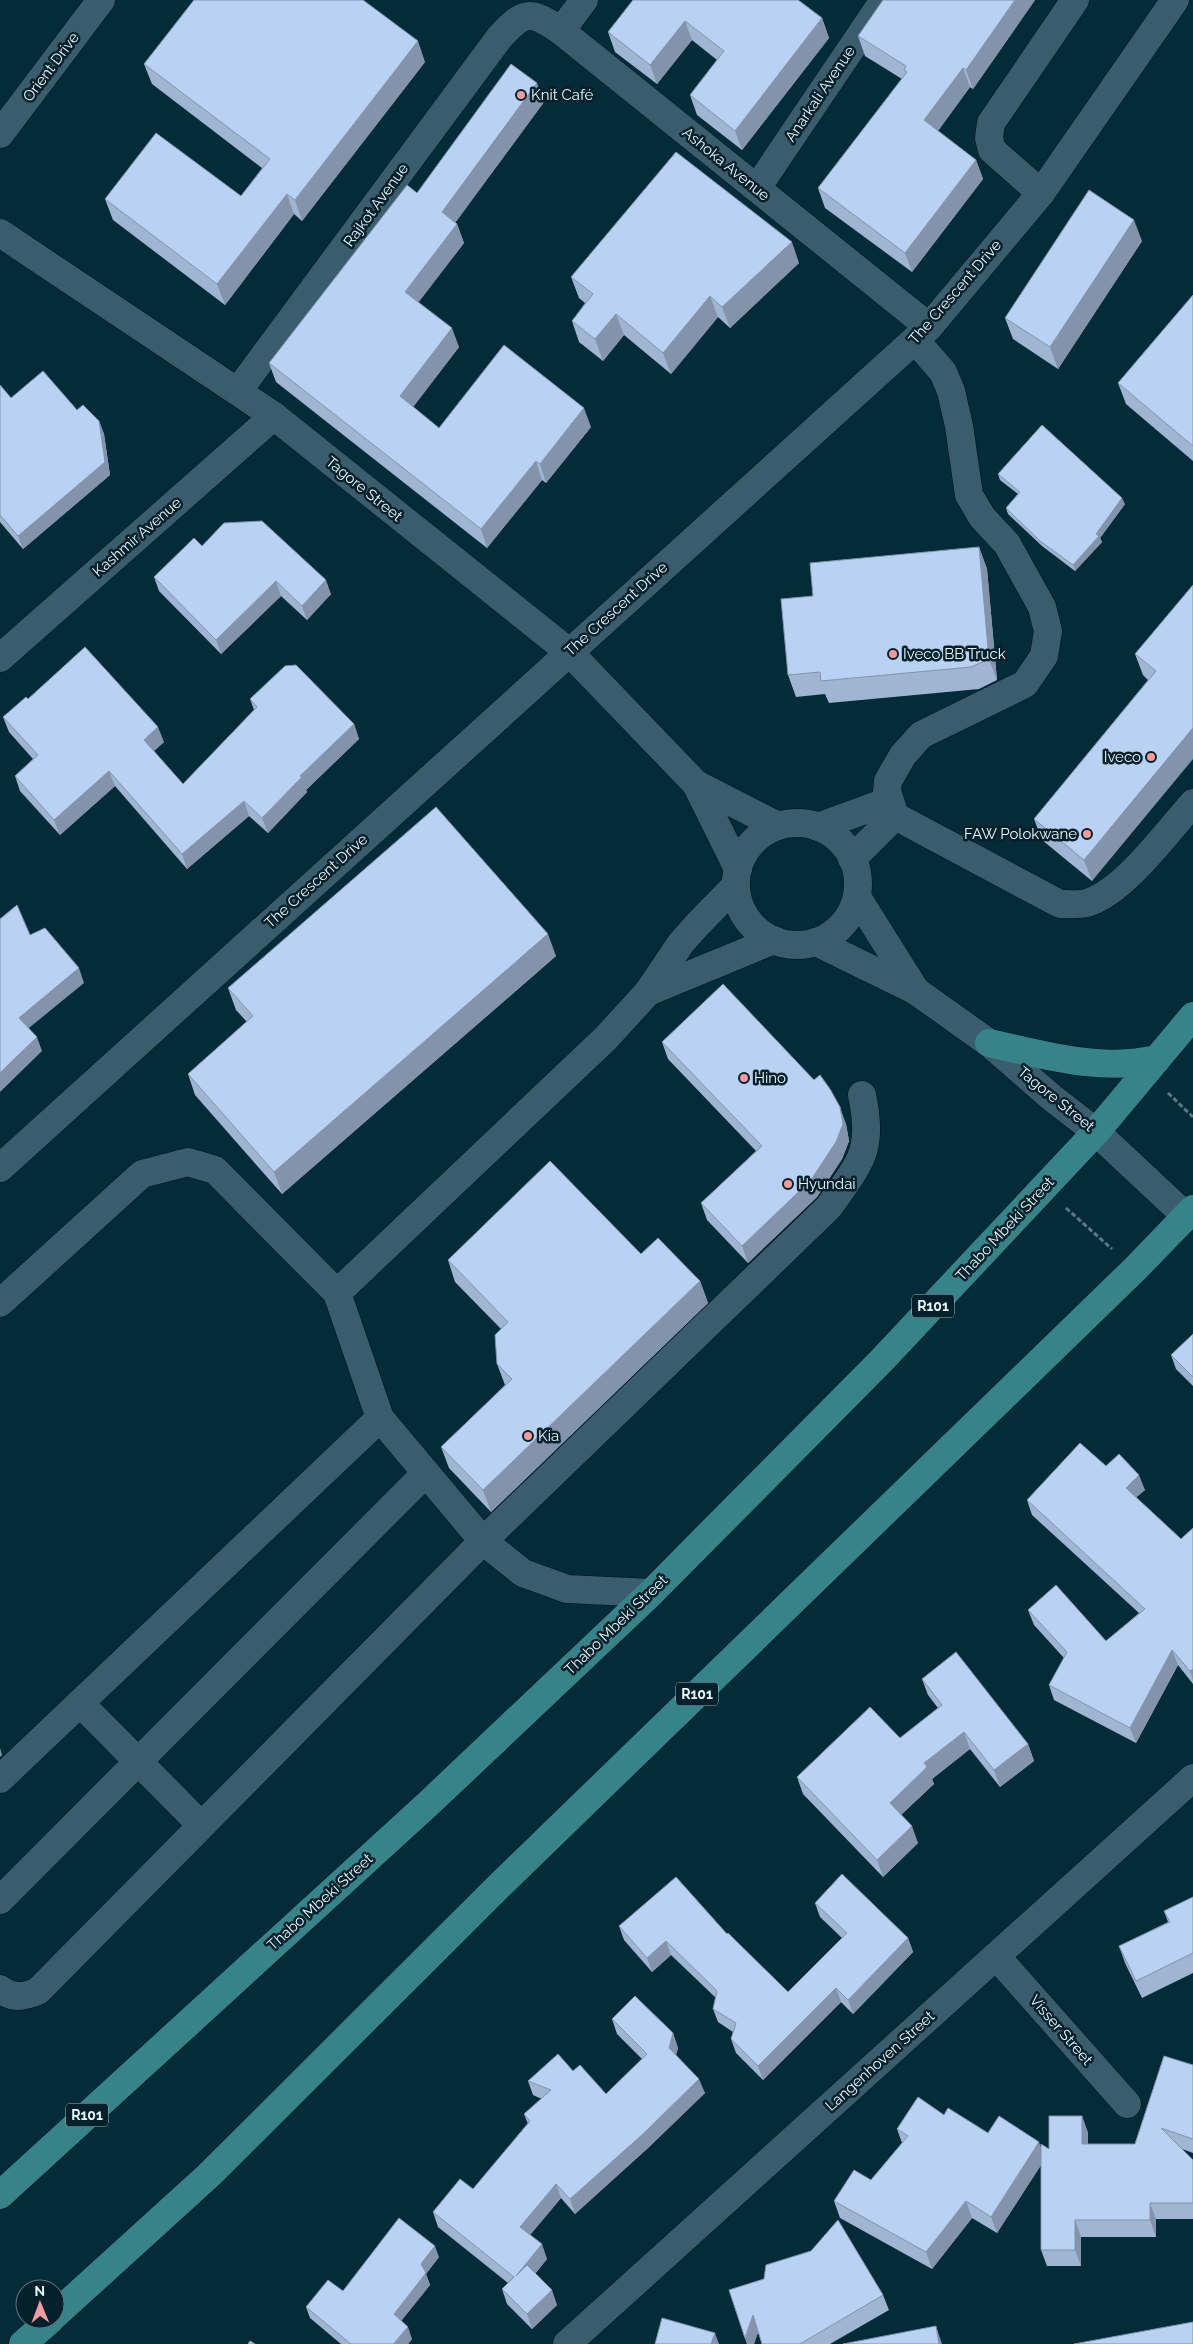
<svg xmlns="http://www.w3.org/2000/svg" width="1193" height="2344" viewBox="0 0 1193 2344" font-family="Raleway,sans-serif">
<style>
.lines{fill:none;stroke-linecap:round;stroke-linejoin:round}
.minor-casing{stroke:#00121c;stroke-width:29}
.major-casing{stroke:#00121c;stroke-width:29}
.path{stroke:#5b7984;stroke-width:3;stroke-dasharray:5 2.5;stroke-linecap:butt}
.minor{stroke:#395d6c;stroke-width:28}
.major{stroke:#368389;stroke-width:28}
.wall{fill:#9fb5d2}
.shaded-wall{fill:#8293ab}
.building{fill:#b9d2f4;stroke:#8293ab}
.poi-dot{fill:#f59b9e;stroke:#04202a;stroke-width:2}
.labels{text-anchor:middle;stroke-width:5;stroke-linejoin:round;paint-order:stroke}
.shield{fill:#04202a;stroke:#a4b7bf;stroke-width:1}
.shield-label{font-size:14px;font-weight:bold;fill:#e8f8ff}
.street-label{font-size:15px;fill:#e8f8ff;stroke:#04202a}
.poi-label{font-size:15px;fill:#e8f8ff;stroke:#04202a;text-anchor:start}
</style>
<rect width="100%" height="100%" fill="#042b38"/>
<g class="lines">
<!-- minor casing -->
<g class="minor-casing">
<g id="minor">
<polyline points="561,31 584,0"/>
<polyline points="0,134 101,0"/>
<polyline points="757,188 884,0"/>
<polyline points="1041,193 992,150 989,138 991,123 1075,0"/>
<polyline points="0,233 274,416 569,652 696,784 738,869"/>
<path d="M915 340 943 372 951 391 959 426 969 495 982 517 1007 544 1042 607 1048 631 1044 656 1025 684 921 735 903 755 888 781 887 791 895 816 1060 904C1068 904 1079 905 1087 903 1124 892 1167 832 1193 803"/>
<path d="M238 391 499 38C524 11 529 9 561 31L929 327"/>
<polyline points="0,658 274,416"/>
<polyline points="696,784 778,826"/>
<circle cx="797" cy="884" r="61"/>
<polyline points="818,827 889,801"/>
<polyline points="852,859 895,816"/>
<polyline points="857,897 916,991"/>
<polyline points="816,942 916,991 989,1043 1051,1097 1096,1132 1187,1217"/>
<polyline points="648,992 774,940"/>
<polyline points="0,1168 929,327 1041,193 1175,0"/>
<polyline points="337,1293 606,1038 648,992 681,943 698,924 736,885"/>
<polyline points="0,1303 142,1174 188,1162 215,1170 337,1293 380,1418 483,1541 523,1573 567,1589 651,1593"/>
<polyline points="80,1703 201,1825"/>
<polyline points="0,1779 380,1418"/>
<polyline points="0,1900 426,1473"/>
<polyline points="996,1956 1127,2104"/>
<path d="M0 1989C13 1999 24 1997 38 1991L483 1541 829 1207C860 1162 874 1152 862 1095"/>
<polyline points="567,2344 1193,1778"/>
</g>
</g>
<!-- major casing -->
<g class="major-casing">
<g id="major">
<path d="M989 1043C1045 1055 1100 1072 1157 1059"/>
<polyline points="0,2195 429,1803 651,1593 882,1360 1096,1132 1193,1016"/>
<polyline points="55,2315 209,2175 501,1884 1135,1269 1193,1209"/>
<polyline points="23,2344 51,2319"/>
</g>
</g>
<!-- path -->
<g class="path">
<polyline points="1168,1093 1193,1117"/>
<polyline points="1066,1208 1112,1249"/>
</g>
<!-- minor -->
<use href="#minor" class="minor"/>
<!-- major -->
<use href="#major" class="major"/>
</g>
<!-- wall -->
<g class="wall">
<polygon points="883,0 1035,0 973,89 970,87 938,131 976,160 983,179 912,272 825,208 818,188 902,79 865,56 858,36"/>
<polygon points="800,1 822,18 829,38 742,150 697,115 690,95 717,60 692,40 657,84 615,52 608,32"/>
<polygon points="425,62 302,221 294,214 225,305 113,220 105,199 241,196 262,168 152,84 144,64"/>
<polygon points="544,102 455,223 457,224 464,243 418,302 459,347 413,407 439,428 591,427 546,483 542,480 487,548 276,382 269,363"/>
<polygon points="1142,241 1058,369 1013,339 1005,318"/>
<polygon points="799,263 730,328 718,317 671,374 624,335 603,361 579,342 572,321 585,303 579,298 571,277"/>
<polygon points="1193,295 1193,461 1126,404 1118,383"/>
<polygon points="0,385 11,398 77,410 99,421 104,434 110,475 23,549 0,522"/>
<polygon points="998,474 1125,504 1100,538 1102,542 1075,571 1042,546 1008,514 1006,508 1018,494 1000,480"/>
<polygon points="202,546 331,594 307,620 281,596 221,654 159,591 154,577"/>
<polygon points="979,547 987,569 997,680 979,689 829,703 825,694 796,697 788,675 813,596"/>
<polygon points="1193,585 1092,881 1042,840 1034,819 1148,680 1143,675 1135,654"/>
<polygon points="28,699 164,742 154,751 183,784 254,710 250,699 354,724 359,739 306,790 307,792 268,833 249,816 187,869 115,786 60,835 20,791 15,776 33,759 9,732 3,717"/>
<polygon points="556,956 282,1194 195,1095 188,1074 247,1022 236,1010 228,988"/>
<polygon points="662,1042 846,1124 849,1141 842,1159 817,1197 748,1263 707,1220 701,1203 756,1151 668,1059"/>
<polygon points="641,1254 700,1281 708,1303 491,1512 449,1468 441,1447 505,1385 497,1364 501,1329 455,1282 448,1260"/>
<polygon points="1193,1334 1193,1386 1176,1369 1171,1355"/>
<polygon points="1106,1466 1145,1490 1136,1497 1181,1539 1193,1528 1193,1684 1178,1665 1136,1743 1054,1700 1049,1685 1064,1658 1034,1625 1028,1610 1106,1641 1139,1613 1032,1515 1027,1500"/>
<polygon points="922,1679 1028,1744 1034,1761 1000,1787 970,1749 932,1779 934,1784 901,1815 918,1843 883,1877 803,1794 797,1777 900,1738 938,1708 928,1695"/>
<polygon points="1193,1897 1193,1973 1142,1998 1125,1963 1119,1946 1168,1922 1164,1911"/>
<polygon points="815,1903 908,1938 913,1952 853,2014 841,2002 763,2080 736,2053 731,2039 733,2032 718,2022 713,2009 716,1998 671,1955 652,1972 624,1940 619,1926 727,1934 788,1992 842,1938 820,1917"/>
<polygon points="612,2019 673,2033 678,2048 676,2055 705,2093 648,2148 575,2214 561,2198 530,2235 547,2259 535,2274 557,2305 532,2329 507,2304 502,2289 508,2283 438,2227 433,2212 473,2189 528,2124 524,2114 542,2099 533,2095 528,2081 573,2071 606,2094 642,2059 617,2034"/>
<polygon points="1193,2065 1193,2153 1182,2149 1193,2160 1193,2219 1156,2219 1156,2237 1081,2237 1081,2266 1047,2266 1041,2250 1041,2165 997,2233 972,2218 932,2269 840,2218 834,2201 871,2180 902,2143 897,2129 944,2115 988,2133 1049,2149 1082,2116 1088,2133 1088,2144 1135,2144"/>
<polygon points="439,2257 426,2274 430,2285 401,2321 412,2339 408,2344 341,2344 310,2318 306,2307 343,2291"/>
<polygon points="764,2279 883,2295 889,2310 830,2344 762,2344 758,2332 754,2344 747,2344 729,2290"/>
</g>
<!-- shaded-wall -->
<g class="shaded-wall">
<polygon points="1015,0 1035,0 973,89 966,70"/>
<polygon points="822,18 829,38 742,150 735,131"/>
<polygon points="685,21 692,40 657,84 650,65"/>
<polygon points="418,41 425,62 302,221 295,200"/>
<polygon points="963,68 970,87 931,140 924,120"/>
<polygon points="537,83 544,102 449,231 442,212"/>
<polygon points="976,160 983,179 912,272 905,253"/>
<polygon points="287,194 294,214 225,305 217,284"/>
<polygon points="1134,220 1142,241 1058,369 1050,347"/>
<polygon points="457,224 464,243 412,311 405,292"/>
<polygon points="792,242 799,263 730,328 722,307"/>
<polygon points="710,296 718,317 671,374 663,353"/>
<polygon points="616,314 624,335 603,361 595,339"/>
<polygon points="452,328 459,347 407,415 400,396"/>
<polygon points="584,408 591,427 546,483 540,464"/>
<polygon points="99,421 104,434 110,475 23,549 18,536"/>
<polygon points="536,461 542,480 487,548 481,529"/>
<polygon points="1122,498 1125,504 1100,538 1102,542 1075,571 1073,565"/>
<polygon points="979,547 987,569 997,680 989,659"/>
<polygon points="326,580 331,594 307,620 302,606"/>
<polygon points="276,581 281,596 221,654 216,640"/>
<polygon points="354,724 359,739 306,790 307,792 268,833 262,818 300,776"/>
<polygon points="158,727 164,742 149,755 144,740"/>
<polygon points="1193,728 1193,759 1092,881 1084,860"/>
<polygon points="109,771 115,786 60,835 54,820"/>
<polygon points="244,801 249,816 187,869 182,854"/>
<polygon points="548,934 556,956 282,1194 274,1172"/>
<polygon points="79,968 84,983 24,1032 19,1018"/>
<polygon points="37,1037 42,1051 0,1092 0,1073"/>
<polygon points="840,1107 846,1124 849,1141 842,1159 817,1197 748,1263 742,1246"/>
<polygon points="700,1281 708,1303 491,1512 483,1490"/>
<polygon points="1139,1475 1145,1490 1131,1502 1126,1488"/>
<polygon points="1172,1650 1178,1665 1136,1743 1130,1728"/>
<polygon points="1193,1669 1193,1681 1190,1671"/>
<polygon points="964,1732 970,1749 932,1779 934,1784 896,1819 890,1803 924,1763"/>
<polygon points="1028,1744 1034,1761 1000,1787 994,1770"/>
<polygon points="0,1748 2,1755 0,1757"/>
<polygon points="912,1826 918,1843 883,1877 877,1860"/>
<polygon points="908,1938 913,1952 853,2014 848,2000"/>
<polygon points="666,1941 671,1955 652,1972 647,1958"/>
<polygon points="836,1988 841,2002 763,2080 758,2066"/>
<polygon points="673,2033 678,2048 674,2062 669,2048"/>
<polygon points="699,2079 705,2093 648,2148 575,2214 570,2199"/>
<polygon points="1082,2116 1088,2133 1088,2160 1082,2144"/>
<polygon points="1039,2142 1045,2159 997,2233 991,2217"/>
<polygon points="556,2184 561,2198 525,2241 520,2227"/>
<polygon points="966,2201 972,2218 932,2269 926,2252"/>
<polygon points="1150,2203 1156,2219 1156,2237 1150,2220"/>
<polygon points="1075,2220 1081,2237 1081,2266 1075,2250"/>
<polygon points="542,2244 547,2259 521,2291 516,2276"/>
<polygon points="435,2246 439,2257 426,2274 430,2285 398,2325 394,2314 421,2264"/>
<polygon points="552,2290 557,2305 532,2329 527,2314"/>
<polygon points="753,2315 759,2330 754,2344 747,2344 745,2338"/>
<polygon points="936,2326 942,2344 939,2344"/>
<polygon points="408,2327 412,2339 408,2344 394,2344"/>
<polygon points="715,2333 719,2344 711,2344"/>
</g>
<!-- building -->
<g class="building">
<polygon points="194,0 363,0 418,41 295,200 287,194 217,284 105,199 156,133 241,196 270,159 144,64"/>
<polygon points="633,0 798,0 822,18 735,131 690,95 724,51 685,21 650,65 608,32"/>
<polygon points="883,0 1015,0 966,70 963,68 924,120 976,160 905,253 818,188 907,72 904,70 906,66 858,36"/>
<polygon points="511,64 537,83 442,212 457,224 405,292 452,328 400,396 439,428 504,345 584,408 540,464 536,461 481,529 269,363 407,185 417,193"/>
<polygon points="676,152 792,242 722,307 710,296 663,353 616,314 595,339 572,321 593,294 571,277"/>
<polygon points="1089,190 1134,220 1050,347 1005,318"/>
<polygon points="1193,295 1193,446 1118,383"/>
<polygon points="43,371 77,410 83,405 99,421 105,462 18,536 0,515 0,385 11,398"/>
<polygon points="1042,425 1122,498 1096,534 1099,536 1073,565 1040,541 1006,508 1020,492 998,474"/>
<polygon points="262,521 326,580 302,606 276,581 216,640 154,577 194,538 202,546 224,523"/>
<polygon points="979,547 989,659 971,667 821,681 820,672 788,675 781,599 813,596 810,563"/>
<polygon points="1193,585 1193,728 1084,860 1034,819 1156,671 1135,654"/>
<polygon points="85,647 158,727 144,740 183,784 257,707 250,699 285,666 296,665 354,724 300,776 302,777 262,818 244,801 182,854 109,771 54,820 15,776 38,755 3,717 26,697 28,699"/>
<polygon points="436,807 548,934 274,1172 188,1074 253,1016 228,988"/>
<polygon points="17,905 30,935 45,928 79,968 19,1018 37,1037 0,1073 0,919"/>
<polygon points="723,984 814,1080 820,1075 830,1089 840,1107 843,1124 836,1142 811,1180 742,1246 701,1203 762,1146 662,1042"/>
<polygon points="550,1161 641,1254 658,1238 700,1281 483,1490 441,1447 512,1379 497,1364 495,1335 508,1322 448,1260"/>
<polygon points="1193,1334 1193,1377 1171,1355"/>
<polygon points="1080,1443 1106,1466 1119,1454 1139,1475 1126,1488 1181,1539 1193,1528 1193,1669 1190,1671 1172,1650 1130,1728 1049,1685 1067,1652 1028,1610 1056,1585 1106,1641 1145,1609 1027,1500"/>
<polygon points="956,1652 1028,1744 994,1770 964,1732 924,1763 927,1767 890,1803 912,1826 877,1860 797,1777 870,1707 900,1738 942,1705 922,1679"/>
<polygon points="842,1874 908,1938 848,2000 836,1988 758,2066 731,2039 736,2023 713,2009 717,1991 666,1941 647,1958 619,1926 676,1877 727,1934 728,1933 788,1992 847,1933 815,1903"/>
<polygon points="1193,1897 1193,1953 1136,1981 1119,1946 1170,1922 1164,1911"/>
<polygon points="635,1996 673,2033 669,2048 699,2079 643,2134 570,2199 556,2184 520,2227 542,2244 516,2276 527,2265 552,2290 527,2314 502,2289 514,2277 433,2212 460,2179 473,2189 530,2121 524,2114 551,2090 528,2081 558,2054 573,2071 580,2065 606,2094 647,2054 612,2019"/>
<polygon points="1164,2056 1193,2065 1193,2139 1161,2128 1193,2160 1193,2203 1150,2203 1150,2220 1075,2220 1075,2250 1041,2250 1041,2144 1049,2149 1049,2116 1082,2116 1082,2144 1135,2144"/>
<polygon points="918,2097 944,2115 948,2108 988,2133 999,2116 1039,2142 991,2217 966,2201 926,2252 834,2201 854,2170 871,2180 908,2136 897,2129"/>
<polygon points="399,2218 435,2246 421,2264 426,2273 394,2314 408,2327 394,2343 394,2344 351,2344 306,2307 328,2280 343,2291"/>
<polygon points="838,2220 883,2295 800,2344 762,2344 753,2315 745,2338 729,2290 764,2279 766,2265 811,2251"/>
<polygon points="662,2318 715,2333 711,2344 655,2344"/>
<polygon points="1193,2322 1193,2344 1074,2344"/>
<polygon points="936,2326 939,2344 843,2344"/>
<polygon points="250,2341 255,2344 248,2344"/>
</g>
<!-- markers -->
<g class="poi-dot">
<circle cx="521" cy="95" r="5"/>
<circle cx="893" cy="654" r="5"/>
<circle cx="1151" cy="757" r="5"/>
<circle cx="1087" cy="834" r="5"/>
<circle cx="744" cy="1078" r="5"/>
<circle cx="788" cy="1184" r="5"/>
<circle cx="528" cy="1436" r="5"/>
</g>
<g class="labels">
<!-- shield labels -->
<g class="shield">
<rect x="912" y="1294.5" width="42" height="23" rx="4"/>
<rect x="676" y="1682.5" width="42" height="23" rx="4"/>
<rect x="66" y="2103.5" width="42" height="23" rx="4"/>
</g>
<g class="shield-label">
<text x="933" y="1311">R101</text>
<text x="697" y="1699">R101</text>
<text x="87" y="2120">R101</text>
</g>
<!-- street labels -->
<g class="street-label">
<text transform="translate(51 67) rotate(-53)" y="5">Orient Drive</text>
<text transform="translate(820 94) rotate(-56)" y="5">Anarkali Avenue</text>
<text transform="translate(726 164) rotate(39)" y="5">Ashoka Avenue</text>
<text transform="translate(376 205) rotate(-54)" y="5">Rajkot Avenue</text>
<text transform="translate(955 292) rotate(-49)" y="5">The Crescent Drive</text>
<text transform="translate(364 489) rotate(39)" y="5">Tagore Street</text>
<text transform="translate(137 537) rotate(-41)" y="5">Kashmir Avenue</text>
<text transform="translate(616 609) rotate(-42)" y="5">The Crescent Drive</text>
<text transform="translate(316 881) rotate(-42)" y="5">The Crescent Drive</text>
<text transform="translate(1056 1099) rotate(39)" y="5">Tagore Street</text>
<text transform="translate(1005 1229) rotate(-47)" y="5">Thabo Mbeki Street</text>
<text transform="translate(616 1625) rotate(-44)" y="5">Thabo Mbeki Street</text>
<text transform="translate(320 1902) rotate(-42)" y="5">Thabo Mbeki Street</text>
<text transform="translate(1061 2030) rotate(49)" y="5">Visser Street</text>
<text transform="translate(880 2061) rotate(-42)" y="5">Langenhoven Street</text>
</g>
<!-- poi labels -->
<g class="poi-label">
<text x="531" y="100">Knit Café</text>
<text x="903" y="659">Iveco BB Truck</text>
<text x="1141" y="762" text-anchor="end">Iveco</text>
<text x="1077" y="839" text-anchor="end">FAW Polokwane</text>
<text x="754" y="1083">Hino</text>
<text x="798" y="1189">Hyundai</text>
<text x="538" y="1441">Kia</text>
</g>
</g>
<!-- north arrow -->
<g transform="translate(40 2304) rotate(359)"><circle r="24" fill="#04202a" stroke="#5f767f"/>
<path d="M0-4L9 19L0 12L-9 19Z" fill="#f59b9e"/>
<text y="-8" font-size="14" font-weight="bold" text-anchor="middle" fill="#e8f8ff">N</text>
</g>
</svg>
